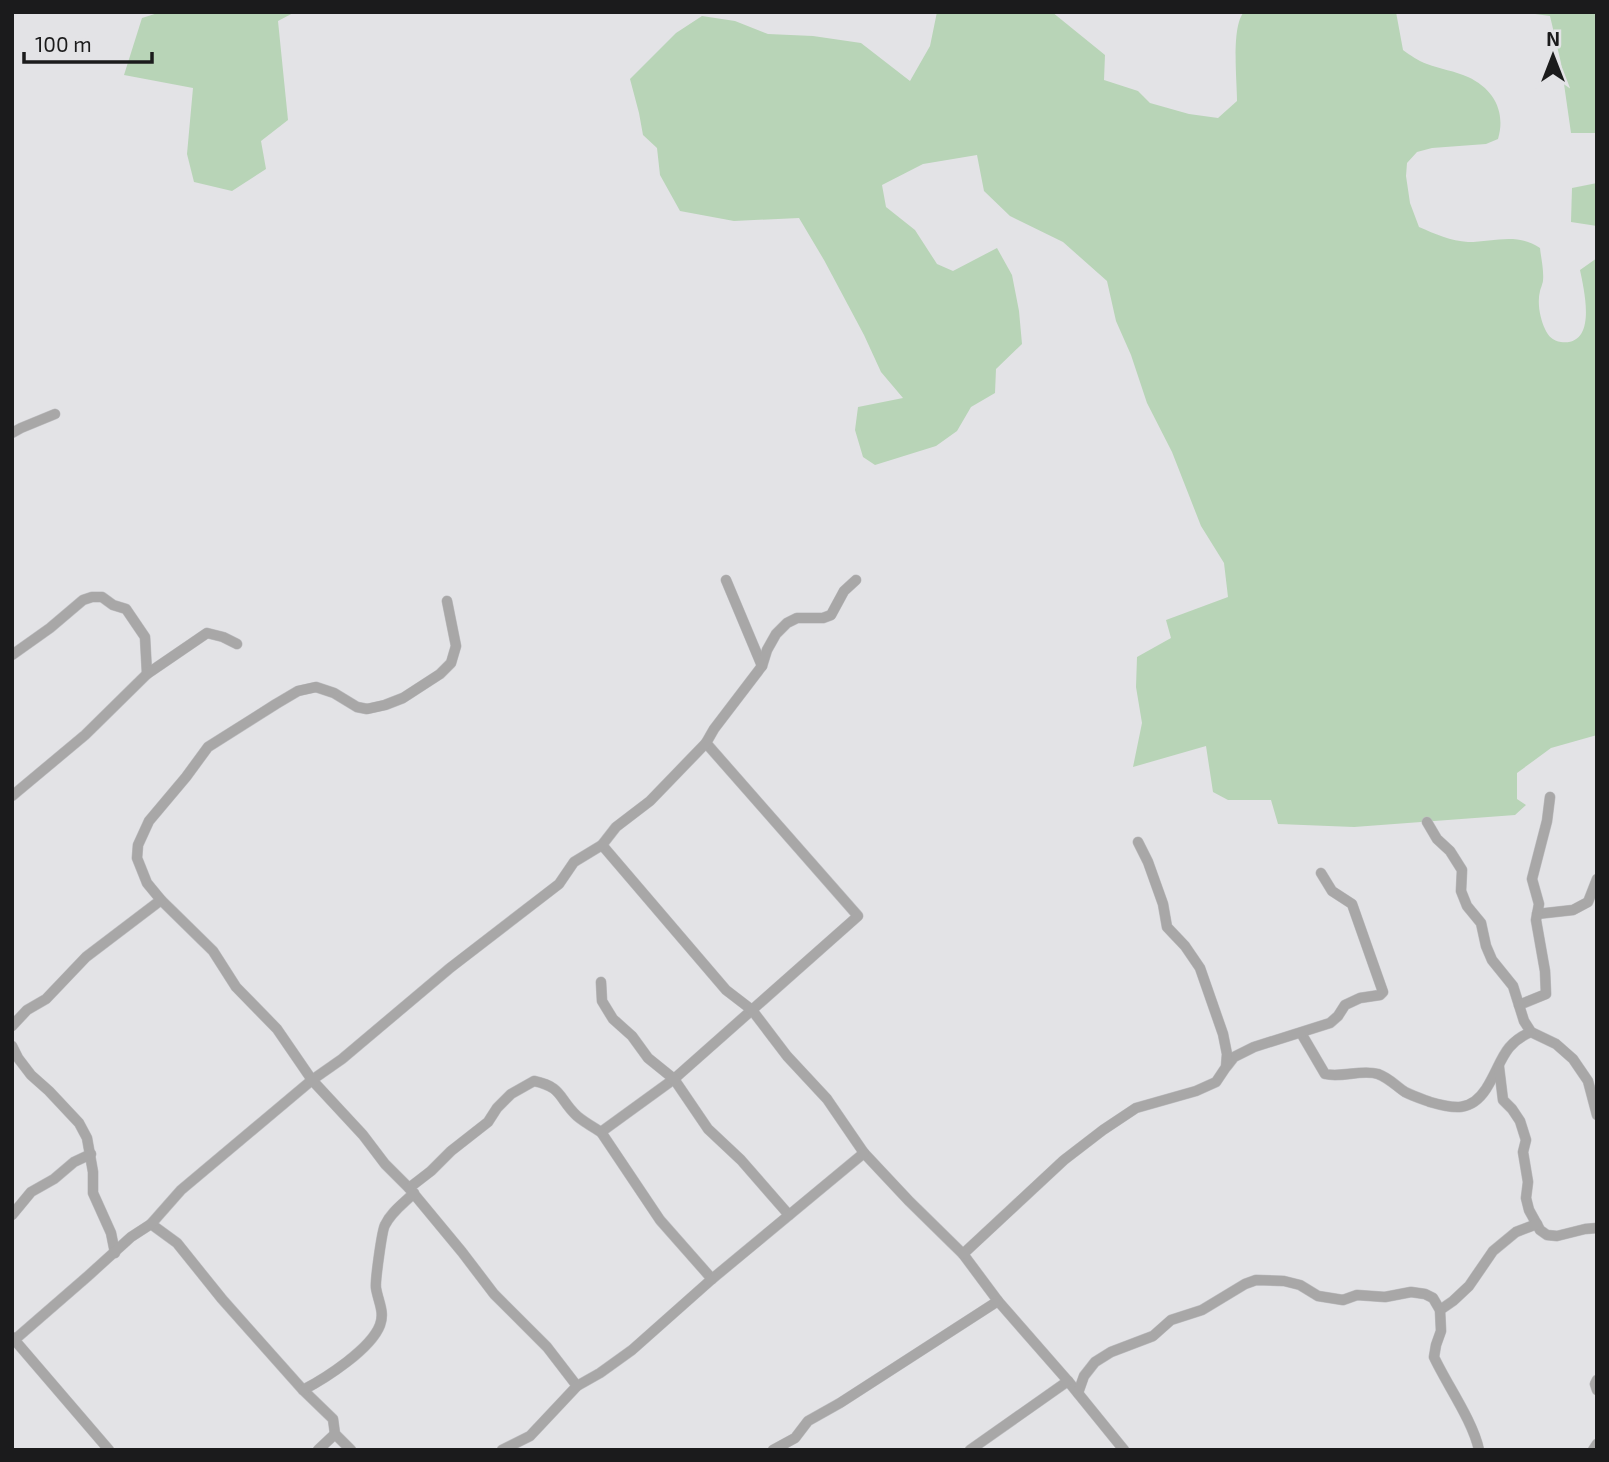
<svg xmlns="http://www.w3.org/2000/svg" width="1609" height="1462" viewBox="0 0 1609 1462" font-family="'Exo 2',sans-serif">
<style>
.green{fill:#b8d4b7}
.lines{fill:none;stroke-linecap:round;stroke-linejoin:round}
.minor-casing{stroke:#bfbfc2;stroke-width:11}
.minor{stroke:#a8a7a7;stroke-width:10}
</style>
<rect width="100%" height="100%" fill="#e3e3e6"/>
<!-- green -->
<g class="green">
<polygon points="161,12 295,12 278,21 288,120 261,141 266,169 232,191 194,182 187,154 193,88 124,75 142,18"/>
<path d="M937 12H1052L1105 55 1104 80 1138 91 1150 103 1189 114 1218 118 1237 101C1237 80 1231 26 1244 12H1396L1403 50C1410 55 1418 61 1427 64 1440 69 1455 71 1468 77 1494 89 1506 112 1498 139L1486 144 1432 148 1417 152 1407 163 1406 176 1410 203 1419 227C1435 234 1451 241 1468 242 1494 242 1516 232 1540 248 1541 258 1544 270 1543 281 1543 282 1540 291 1540 291 1537 303 1540 318 1545 329 1548 336 1553 341 1561 342 1598 346 1584 290 1580 270L1597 258V735L1551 748 1517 773V799L1526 805 1515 815 1354 827 1278 824 1271 800H1228L1213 792 1206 746 1133 767 1142 723 1136 687 1137 657 1171 638 1166 620 1228 597 1224 563 1201 526 1172 452 1147 403 1131 355 1116 321 1107 281 1063 242 1010 216 984 191 977 155 923 164 882 185 886 207 915 230 937 264 953 271 997 248 1012 275 1019 311 1022 344 996 369 995 393 971 407 957 431 936 446 875 465 863 457 855 430 858 407 903 398 881 372 864 335 824 260 799 218 734 221 680 211 660 175 657 148 643 135 639 113 630 79 676 33 702 16 735 21 768 34 813 36 861 43 910 81 930 46Z"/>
<polygon points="1521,12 1597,12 1597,133 1571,133 1561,63 1550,16"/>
<polygon points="1597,183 1597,226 1571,222 1572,188"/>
</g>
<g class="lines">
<!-- minor casing -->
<g class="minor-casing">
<g id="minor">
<polyline points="12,433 21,428 55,414"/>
<polyline points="726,580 762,666"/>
<polyline points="447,601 456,646 451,663 440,674 403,698 385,705 367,709 357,707 334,693 316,687 298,691 276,704 208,747 186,777 149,821 138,845 137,858 147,883 161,900 213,951 236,987 277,1029 312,1080 363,1135 385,1164 409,1188 462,1252 494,1294 547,1347 577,1386"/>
<polyline points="12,655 50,628 83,600 92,597 102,597 113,605 126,609 145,637 147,674"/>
<polyline points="706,743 858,916 674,1079 601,1132 660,1220 712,1279"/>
<polyline points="12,796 85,735 147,674 207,633 223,637 237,644"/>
<polyline points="1427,822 1437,839 1450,851 1462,870 1461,891 1467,906 1481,923 1486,946 1492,960 1513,986 1524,1021 1531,1032 1556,1044 1573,1059 1588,1081 1597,1115"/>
<polyline points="602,845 726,990 752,1010 787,1056 827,1099 864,1153 909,1201 963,1254 998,1301 1068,1381 1124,1450"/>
<polyline points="1537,914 1573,910 1588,902 1597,879"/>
<polyline points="601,982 602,1001 613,1019 632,1036 648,1058 674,1079 708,1129 741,1160 789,1215"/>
<polyline points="1519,1005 1546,994 1545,971 1536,920 1539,904 1532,879 1547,821 1550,797"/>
<polyline points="12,1026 27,1010 46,999 86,957 161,900"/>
<path d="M1301 1033 1325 1074C1342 1078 1362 1069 1378 1074 1389 1078 1396 1086 1405 1092 1413 1096 1422 1099 1430 1102 1454 1109 1471 1112 1486 1089 1502 1064 1502 1044 1531 1032"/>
<polyline points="12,1046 18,1058 31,1075 49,1091 79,1123 87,1138 93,1172 93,1193 111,1233 115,1253"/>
<polyline points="1227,1066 1234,1057 1254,1047 1330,1023 1338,1016 1345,1005 1360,998 1380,995 1383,992 1352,904 1332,891 1321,873"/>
<polyline points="1499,1067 1503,1100 1512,1109 1520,1121 1526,1140 1523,1152 1528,1182 1526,1198 1529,1210 1540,1230 1547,1235 1557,1236 1585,1229 1597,1228"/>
<path d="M409 1188 431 1171 451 1151 488 1122 497 1108 511 1094 534 1081C563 1087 558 1098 577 1116 584 1122 593 1127 601 1132"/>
<polyline points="12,1215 31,1192 54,1179 74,1162 91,1154"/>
<polyline points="151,1224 177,1243 222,1299 303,1390 333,1419 335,1434 351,1450"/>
<polyline points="963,1254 1064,1160 1103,1130 1136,1108 1196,1091 1216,1082 1226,1067 1227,1054 1223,1034 1200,968 1185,946 1167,927 1163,904 1148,862 1138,842"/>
<polyline points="1440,1310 1453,1301 1469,1286 1493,1251 1516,1232 1537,1224"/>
<polyline points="12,1337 109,1450"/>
<polyline points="12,1342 88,1276 131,1237 151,1224 181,1190 312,1080 342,1059 450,968 559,884 574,862 602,845 616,827 650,801 706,743 714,729 762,666 767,650 776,634 787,623 797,618 823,618 831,615 844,591 856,580"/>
<polyline points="1597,1380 1595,1384 1597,1390"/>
<path d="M303 1390C326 1378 371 1349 380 1325 385 1312 378 1301 376 1288 375 1281 382 1230 385 1225 391 1212 404 1203 414 1193"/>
<path d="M1078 1393 1084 1376 1095 1362 1111 1352 1153 1336 1171 1320 1202 1310 1245 1284 1256 1280 1284 1281 1300 1285 1318 1296 1343 1300 1357 1295 1385 1297 1411 1292 1425 1294 1433 1298 1440 1310 1441 1331 1436 1345 1434 1357C1447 1385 1473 1421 1479 1450"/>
<polyline points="318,1450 335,1434"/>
<polyline points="502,1450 530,1436 577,1386 600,1373 632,1350 712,1279 864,1153"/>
<polyline points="773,1450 795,1438 808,1421 840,1403 998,1301"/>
<polyline points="970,1450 1068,1381"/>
<polyline points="1593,1450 1597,1444"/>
</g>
</g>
<!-- minor -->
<use href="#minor" class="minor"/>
</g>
<!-- border -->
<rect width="1609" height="1462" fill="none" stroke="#1b1b1c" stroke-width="28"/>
<!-- north arrow -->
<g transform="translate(1553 56)" stroke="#e3e3e6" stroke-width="5" paint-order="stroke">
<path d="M0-5L12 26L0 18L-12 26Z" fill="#1b1b1c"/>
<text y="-10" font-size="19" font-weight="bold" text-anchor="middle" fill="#1b1b1c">N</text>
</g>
<!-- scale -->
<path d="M24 52v10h128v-10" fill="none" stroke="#1b1b1c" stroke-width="3.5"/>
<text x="35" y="52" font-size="21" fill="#1b1b1c" stroke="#e3e3e6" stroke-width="5" paint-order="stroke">100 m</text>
</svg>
